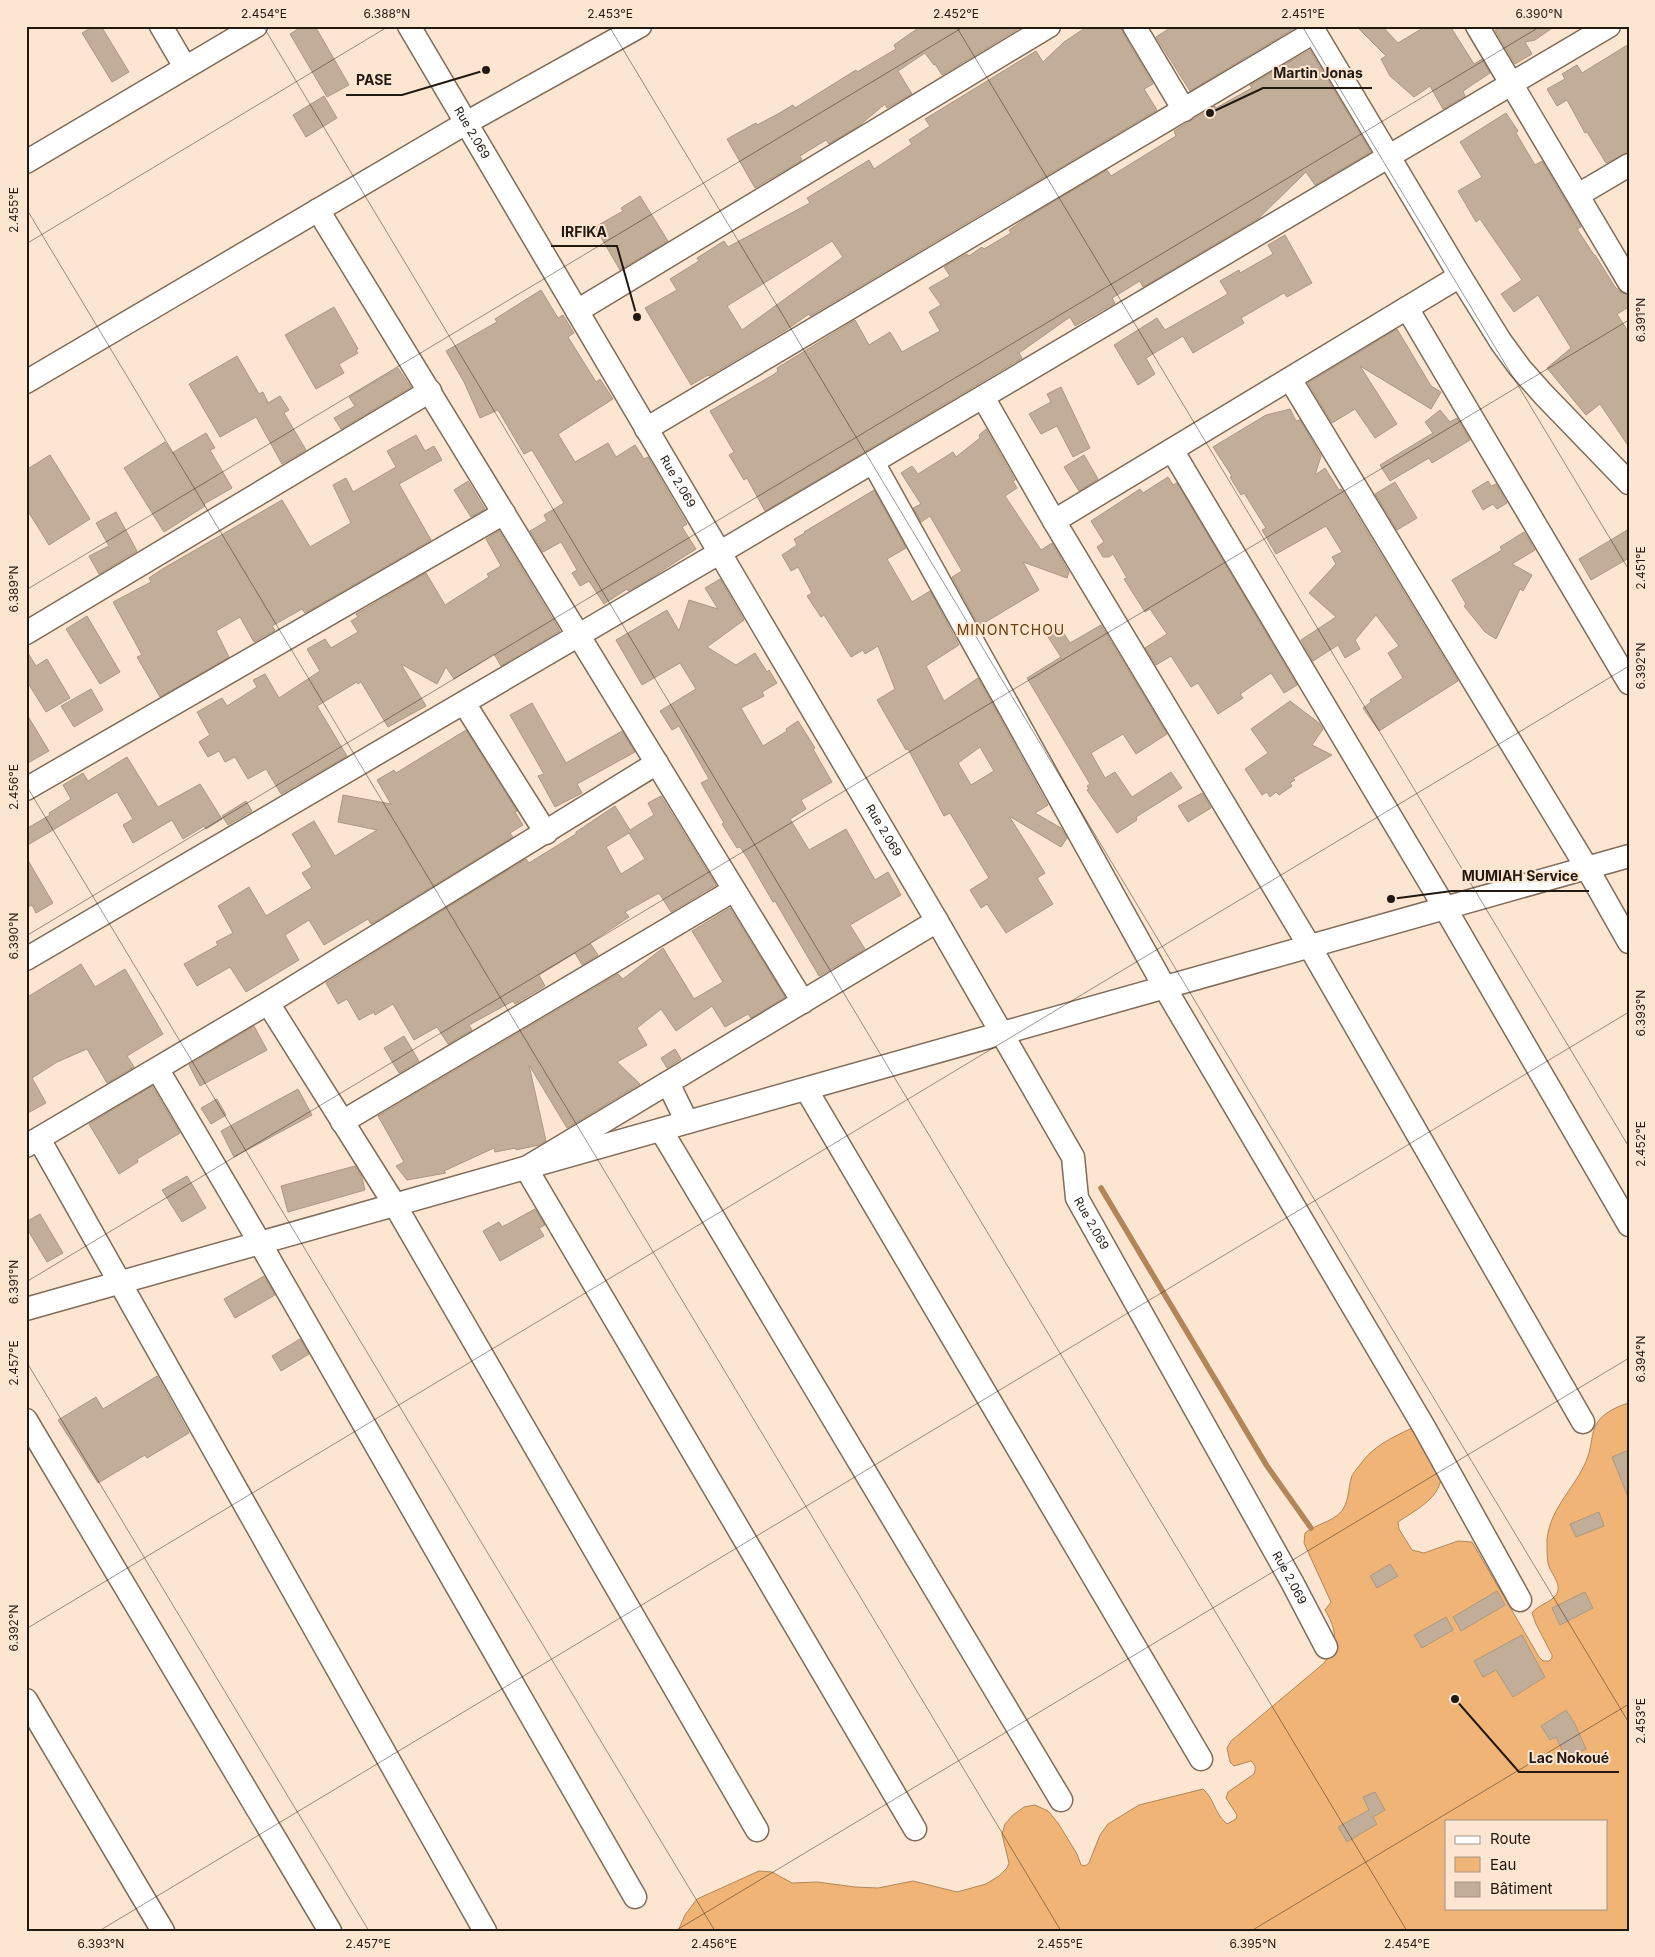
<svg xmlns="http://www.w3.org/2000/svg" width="1655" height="1957" viewBox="0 0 1655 1957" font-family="Inter,sans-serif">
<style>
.water{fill:#f0b576;stroke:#b28658;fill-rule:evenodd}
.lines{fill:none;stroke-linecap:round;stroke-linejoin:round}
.stream{stroke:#b28658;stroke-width:5.5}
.building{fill:#c2ad98;stroke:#ab9782;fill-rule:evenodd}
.minor-casing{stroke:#806c59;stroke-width:25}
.minor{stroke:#fff;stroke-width:22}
.ticks{fill:none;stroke:#211912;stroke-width:1;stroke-opacity:0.45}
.labels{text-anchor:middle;stroke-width:4;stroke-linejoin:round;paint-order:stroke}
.street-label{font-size:12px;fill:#211912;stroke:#fce6d1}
.neighbourhood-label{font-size:14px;letter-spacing:1px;fill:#674011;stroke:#fce6d1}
.leader{fill:none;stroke:#211912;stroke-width:2}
.callout-dot{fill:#211912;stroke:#fce6d1;stroke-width:2}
.callout-label{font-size:14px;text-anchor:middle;font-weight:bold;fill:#211912;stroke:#fce6d1;stroke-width:4;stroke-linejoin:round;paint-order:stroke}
.neatline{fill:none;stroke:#211912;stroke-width:2}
.ticks-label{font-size:12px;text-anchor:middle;fill:#211912}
</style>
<rect width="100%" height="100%" fill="#fce6d1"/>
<!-- water -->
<path class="water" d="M1629 1403V1931H678L685 1915 697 1899 759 1871 772 1872 792 1883 817 1882 855 1887 878 1888 913 1881 957 1892 986 1884 999 1876 1007 1868 1009 1863 1002 1834 1005 1824 1013 1815 1024 1807 1035 1805 1048 1811 1058 1823 1077 1854 1081 1865 1085 1866 1089 1863 1100 1835 1108 1824 1139 1805 1203 1789C1214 1798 1214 1813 1227 1824L1236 1819 1237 1815 1226 1798 1228 1792 1254 1774C1256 1768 1256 1766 1251 1761L1234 1766 1230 1762 1227 1748 1231 1741 1323 1664C1339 1645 1337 1630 1325 1610L1331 1602 1304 1543 1305 1533C1316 1524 1330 1523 1341 1512 1349 1502 1348 1490 1351 1479 1352 1474 1356 1470 1359 1466 1373 1446 1391 1438 1412 1428L1441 1478C1439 1499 1414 1511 1398 1522L1399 1529 1412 1550 1424 1553 1458 1541 1472 1542 1539 1657 1543 1661H1549L1552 1658V1655L1536 1624 1532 1613C1538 1604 1555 1602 1558 1591 1560 1581 1550 1573 1548 1563 1547 1556 1547 1547 1547 1540 1550 1506 1578 1486 1588 1456 1592 1446 1591 1432 1597 1423 1603 1413 1618 1406 1629 1403ZM1446 1821H1606V1908H1446Z"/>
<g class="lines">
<!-- stream -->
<polyline class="stream" points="1101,1188 1267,1466 1311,1528"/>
</g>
<!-- building -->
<g class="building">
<polygon points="94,26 101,26 129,72 112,82 82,33"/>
<polygon points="303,26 315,26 349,85 327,97 290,34"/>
<polygon points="921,26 1023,26 942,75 935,64 934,65 925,53 898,71 912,94 887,108 885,104 860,125 829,144 826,140 800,156 802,160 755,188 727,139 756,123 757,125 776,115 793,105 795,108 856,70 857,72 896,49 894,45"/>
<path d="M1088 26H1121L1123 33 1153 84 1144 89 1157 110 810 316 809 314 786 330 709 376 708 375 691 385 645 308 677 290 670 279 699 261 697 258 724 241 728 247 810 203 807 198 869 160 874 169 912 144 909 140 930 126 925 119 1036 51 1043 62 1064 42ZM832 241 843 257 742 330 727 306Z"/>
<polygon points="1173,26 1298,26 1190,91 1156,37"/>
<polygon points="1356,26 1382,26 1398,43 1426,26 1450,26 1474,64 1482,59 1490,73 1463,91 1465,96 1443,109 1430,86 1414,97 1390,76 1381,59 1386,56"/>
<polygon points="1501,26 1555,26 1535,40 1525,42 1532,54 1515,64 1495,30"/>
<polygon points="1629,44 1629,152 1606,163 1587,132 1585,133 1567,100 1557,106 1547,89 1565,79 1562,74 1577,65 1582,73"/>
<polygon points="1310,50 1371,152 1315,185 1306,172 1259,218 1143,287 1140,281 1112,298 1115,303 1075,326 1070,317 1019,353 1022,358 765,511 747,478 744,480 729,455 734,452 710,411 773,375 778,371 777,368 855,320 869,345 890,332 902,352 940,331 929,312 941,305 929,288 950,276 944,267 967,254 969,256 982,247 984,249 1011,233 1009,230 1028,217 1107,170 1111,176 1176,136 1174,131 1215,106 1216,108 1252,88 1250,85"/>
<polygon points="324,96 337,118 306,137 293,115"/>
<polygon points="1506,113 1518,131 1516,133 1535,165 1542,161 1581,227 1577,229 1594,255 1595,255 1615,287 1622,293 1629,295 1629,307 1617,314 1629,333 1629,447 1600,404 1586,415 1547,368 1571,348 1538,295 1514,312 1501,294 1522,280 1480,219 1476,222 1458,191 1482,177 1460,142"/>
<polygon points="640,196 668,241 620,270 595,227 623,211 621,208"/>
<polygon points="1285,235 1312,283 1287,297 1284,293 1241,318 1244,323 1193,353 1183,336 1146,358 1155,374 1138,385 1114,345 1157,318 1165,330 1228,294 1220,281 1239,270 1240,273 1273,254 1268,245"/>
<polygon points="541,290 558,318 563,315 574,333 568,337 596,382 600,379 613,399 558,434 575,462 608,443 616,457 635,445 644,459 648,457 687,524 682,527 696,549 646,581 628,591 627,589 604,604 589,581 580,586 572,573 577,570 561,542 543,552 530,531 547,521 544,515 564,503 532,450 524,454 498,410 480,418 464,382 446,351 497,322 495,319"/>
<polygon points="334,307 358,349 356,350 358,353 339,364 344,373 316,389 285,335"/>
<polygon points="1397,329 1431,386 1441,392 1431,409 1360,366 1397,424 1375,438 1355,409 1332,423 1308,383"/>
<polygon points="237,356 259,394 263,392 268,403 280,396 289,410 284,413 306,450 282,464 256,417 220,437 189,384"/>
<polygon points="398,368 411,387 341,429 334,418 355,406 349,397"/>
<polygon points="1061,387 1090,448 1073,457 1057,426 1041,434 1029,414 1051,402 1047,394"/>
<polygon points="1290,409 1296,421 1300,420 1321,456 1315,475 1325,468 1339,490 1341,489 1458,681 1379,731 1363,708 1371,702 1370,700 1403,678 1388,653 1399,646 1376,615 1355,640 1360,649 1345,658 1338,645 1313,661 1301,640 1336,617 1309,593 1336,564 1332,557 1342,552 1326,526 1276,554 1262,530 1266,528 1244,493 1241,495 1230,477 1232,476 1213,447 1266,415"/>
<polygon points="1440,410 1450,422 1457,418 1470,440 1432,463 1429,458 1390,481 1380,465 1433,433 1425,422"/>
<polygon points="986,429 1015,480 1013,481 1017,488 1005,496 1041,550 1052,543 1069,572 1067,578 1023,562 1039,590 979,626 952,577 962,571 930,516 921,522 913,508 921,504 901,473 912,466 918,474 953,452 956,457 980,438 979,435"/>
<polygon points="206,433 215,448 210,450 232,488 204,504 205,506 164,532 124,468 165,442 172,453"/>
<polygon points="416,435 425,451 434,446 442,460 399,484 431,540 305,613 302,609 272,626 275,630 254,642 240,617 216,631 229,657 160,697 137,657 142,655 113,602 151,582 149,578 164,568 282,500 310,547 351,523 333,485 346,478 353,492 396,467 387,451"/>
<polygon points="50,455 90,519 49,545 26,508 26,470"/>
<polygon points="1084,455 1098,479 1079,491 1064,467"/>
<polygon points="1168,477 1173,485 1177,483 1297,685 1284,693 1271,673 1240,694 1243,698 1218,714 1198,683 1191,687 1171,656 1156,665 1145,648 1167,634 1150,609 1145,612 1124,579 1127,578 1113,554 1109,557 1103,557 1097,547 1104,542 1091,521 1140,489 1143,493"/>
<polygon points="468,481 485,509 471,517 454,490"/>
<polygon points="1488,481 1491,486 1496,484 1507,503 1497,509 1493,504 1483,510 1472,491"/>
<polygon points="1395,482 1417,518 1397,530 1375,494"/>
<path d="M874 490 906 548 887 559 912 602 930 591 959 645 926 666 944 701 978 678 1048 805 1035 813 1061 828 1067 838 1061 847 1009 816 1045 873 1037 878 1053 904 1006 933 987 904 981 908 970 890 989 878 950 813 944 816 908 749 906 750 877 700 895 689 878 646 865 654 863 650 851 657 824 615 821 617 807 596 812 593 798 567 791 571 782 555 797 545 794 539 805 533 804 532ZM980 747 994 771 971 785 958 763Z"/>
<polygon points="116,512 137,551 99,574 89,556 109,546 96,523"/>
<polygon points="1629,529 1629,558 1591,580 1579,559"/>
<polygon points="499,531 560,631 501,666 494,654 454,679 446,667 437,684 401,664 426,706 388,727 361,682 358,684 357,682 317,706 347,756 281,794 266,769 248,779 235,757 225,762 219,751 208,757 199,742 210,735 197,712 222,698 227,706 257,687 253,680 265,674 279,698 320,671 307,649 325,639 331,648 358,632 351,621 358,617 356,614 426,573 445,605 489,577 487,574 501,566 486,539"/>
<polygon points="1524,532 1535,550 1512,564 1532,575 1523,591 1520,589 1496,639 1485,632 1464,606 1466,604 1452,580 1502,550 1500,547"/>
<polygon points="720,579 744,620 707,647 736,665 755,653 767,672 769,670 777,683 762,692 764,696 741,708 763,746 787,731 786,729 798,721 815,748 813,749 832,782 801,800 806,809 790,819 809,850 846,829 875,880 888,872 901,895 850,925 865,949 819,976 775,901 773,902 748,859 740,847 737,848 722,824 724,823 701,783 709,779 679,726 672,730 660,711 696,689 680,663 642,685 616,640 667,610 679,631 689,600 718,609 705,588"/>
<polygon points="87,616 120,672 100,684 66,629"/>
<polygon points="1101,625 1167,734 1136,754 1123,734 1091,753 1105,778 1115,772 1132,797 1171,772 1182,788 1136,817 1137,820 1117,833 1087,790 1089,789 1087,786 1090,784 1027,678 1061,657 1048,637 1061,629 1070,643"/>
<polygon points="26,650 36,666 47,659 70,698 46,712 26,680"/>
<polygon points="91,689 103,710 74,727 61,706"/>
<polygon points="1290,701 1319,723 1323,729 1312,745 1332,755 1293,778 1295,780 1290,783 1292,786 1279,795 1276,792 1270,797 1267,792 1262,795 1245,769 1268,753 1251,729"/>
<polygon points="532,703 566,763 622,731 635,752 577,784 582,793 555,807 538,776 544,774 510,715"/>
<polygon points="26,713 49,751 26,764"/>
<polygon points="466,730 517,811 515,812 523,825 510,833 513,837 371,924 368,919 324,945 309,920 285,935 299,960 246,992 230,967 197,986 184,964 218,945 216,942 233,933 218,906 249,887 266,916 312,888 302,873 312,867 292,834 314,821 335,856 377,830 338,822 343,795 391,804 377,780 394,770 396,773"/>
<polygon points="127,757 158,807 200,784 222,819 206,829 204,826 183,839 172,820 133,843 123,825 133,819 117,792 26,846 26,829 50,815 49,813 71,799 63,785 83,773 88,781"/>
<polygon points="1202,793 1211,808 1188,822 1178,806"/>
<path d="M661 796 716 885 671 912 659 893 625 912 629 917 590 943 598 955 582 965 575 953 539 975 545 986 515 1004 513 1001 469 1025 472 1030 448 1044 437 1027 414 1040 393 1004 375 1015 374 1012 359 1020 347 999 338 1004 326 983 526 859 529 863 576 834V832L615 806 630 830 654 815 648 803ZM629 833 645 859 621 874 606 847Z"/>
<polygon points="246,801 252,811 228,825 222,816"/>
<polygon points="26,857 53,903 36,913 32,905 26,908"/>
<polygon points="730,908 785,997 751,1018 748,1014 725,1027 712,1006 676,1031 661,1009 637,1028 647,1045 617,1062 640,1084 567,1128 529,1065 546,1141 539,1145 516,1150 516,1148 495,1152 494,1148 444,1171 446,1173 407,1180 396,1166 404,1162 378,1116 618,974 623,979 663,948 694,999 723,982 692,931"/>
<polygon points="81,964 95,987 125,969 163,1034 127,1056 134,1067 107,1083 87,1049 57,1062 32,1078 46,1103 26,1114 26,998"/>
<polygon points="254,1026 267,1050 200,1086 189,1065"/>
<polygon points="404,1036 419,1061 399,1073 384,1048"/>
<polygon points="675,1049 681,1059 667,1068 661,1058"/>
<polygon points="152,1086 180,1133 137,1159 138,1162 119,1174 89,1124"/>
<polygon points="298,1089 312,1115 234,1157 221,1131"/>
<polygon points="217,1099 226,1115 211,1124 201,1108"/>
<polygon points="355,1166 362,1177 365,1190 288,1212 281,1186"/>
<polygon points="187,1176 206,1208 182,1222 162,1190"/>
<polygon points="535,1209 545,1225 539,1228 544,1236 500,1261 483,1231 499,1222 502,1227"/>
<polygon points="40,1214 63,1253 47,1262 26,1227 26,1222"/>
<polygon points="264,1276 275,1295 235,1318 224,1299"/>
<polygon points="300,1339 309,1354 281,1371 272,1356"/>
<polygon points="157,1376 189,1433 147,1458 145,1455 98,1483 58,1420 96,1397 103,1409"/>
<polygon points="1629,1450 1629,1497 1628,1497 1612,1457"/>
<polygon points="1599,1512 1604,1526 1576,1537 1570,1524"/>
<polygon points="1390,1564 1398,1576 1377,1588 1370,1576"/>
<polygon points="1497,1591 1505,1605 1461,1631 1453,1617"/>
<polygon points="1585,1592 1593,1608 1560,1625 1552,1608"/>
<polygon points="1446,1617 1453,1630 1422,1648 1414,1635"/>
<polygon points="1522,1635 1545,1677 1513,1697 1496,1670 1483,1677 1474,1661"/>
<polygon points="1566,1710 1575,1724 1586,1749 1566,1758 1556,1737 1550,1740 1541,1726"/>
<polygon points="1375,1792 1385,1810 1373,1817 1377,1824 1347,1842 1338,1827 1369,1810 1363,1797"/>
</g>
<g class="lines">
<!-- minor casing -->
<g class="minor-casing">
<g id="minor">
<polyline points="161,26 185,67"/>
<path id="s1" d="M409 26 937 921 1073 1157 1077 1198 1292 1582 1326 1647"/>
<polyline points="1134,26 1184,110"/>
<polyline points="1311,26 1460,276 1501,342 1520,368 1544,395 1629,483"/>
<polyline points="1477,26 1629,282"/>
<polyline points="26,162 256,26"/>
<polyline points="1578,195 1629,165"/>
<polyline points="318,210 803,1002"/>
<polyline points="1407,308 1629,683"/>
<polyline points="577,311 1049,26"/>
<polyline points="1290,379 1587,868 1629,942"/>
<polyline points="26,382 466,123 640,26"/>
<polyline points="983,397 1054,521 1310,947 1583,1422"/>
<polyline points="646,429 1314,32"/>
<polyline points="1172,450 1445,908 1629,1225"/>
<polyline points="873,462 1165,988 1424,1427 1520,1600"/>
<polyline points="1054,521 1460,276"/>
<polyline points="26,633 430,391"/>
<polyline points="464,703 546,833"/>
<polyline points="26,789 504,513"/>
<polyline points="26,959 719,553 1609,26"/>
<polyline points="268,1003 395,1205 757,1830"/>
<polyline points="158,1070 260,1243 635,1897"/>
<polyline points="668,1083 687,1122"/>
<polyline points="806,1089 1201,1759"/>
<polyline points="342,1122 734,890"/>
<polyline points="661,1130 1061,1800"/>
<polyline points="39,1139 485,1931"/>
<polyline points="26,1146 268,1003 657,763"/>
<polyline points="26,1309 1629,856"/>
<polyline points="26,1420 330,1931"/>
<polyline points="26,1700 163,1931"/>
<polyline points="915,1829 526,1168 937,921"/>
</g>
</g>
<!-- minor -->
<use href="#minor" class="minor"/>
</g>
<!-- ticks -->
<path class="ticks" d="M263 26 1407 1931M609 26 1629 1723M956 26 1629 1147M1302 26 1629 570M26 208 1061 1931M26 244 389 26M26 590 965 26M26 785 715 1931M26 936 1541 26M26 1282 1629 320M26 1361 369 1931M26 1629 1629 666M99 1931 1629 1012M675 1931 1629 1358M1251 1931 1629 1704"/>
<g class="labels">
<!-- street labels -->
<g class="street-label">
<text dy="4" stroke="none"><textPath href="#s1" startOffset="124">Rue 2.069</textPath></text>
<text dy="4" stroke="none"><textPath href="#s1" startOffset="529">Rue 2.069</textPath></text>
<text dy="4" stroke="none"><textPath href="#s1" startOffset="934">Rue 2.069</textPath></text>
<text dy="4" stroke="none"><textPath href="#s1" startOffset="1382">Rue 2.069</textPath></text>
<text dy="4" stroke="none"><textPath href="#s1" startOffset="1788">Rue 2.069</textPath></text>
</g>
<!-- neighbourhood labels -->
<g class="neighbourhood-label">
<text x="1011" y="635">MINONTCHOU</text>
</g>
</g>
<!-- callouts -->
<path class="leader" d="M1210 113L1263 88H1372M486 70L402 95H346M637 317L617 246H551M1391 899L1452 891H1589M1455 1699L1519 1772H1619"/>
<g class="callout-dot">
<circle cx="1210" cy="113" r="5"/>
<circle cx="486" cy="70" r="5"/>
<circle cx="637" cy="317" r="5"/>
<circle cx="1391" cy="899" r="5"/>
<circle cx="1455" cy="1699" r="5"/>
</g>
<g class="callout-label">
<text x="1318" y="78">Martin Jonas</text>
<text x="374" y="85">PASE</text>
<text x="584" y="237">IRFIKA</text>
<text x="1520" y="881">MUMIAH Service</text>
<text x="1569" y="1763">Lac Nokoué</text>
</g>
<!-- border -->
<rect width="1655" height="1957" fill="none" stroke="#fce6d1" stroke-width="55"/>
<!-- legend -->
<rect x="1445" y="1820" width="162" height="90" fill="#fce6d1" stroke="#a49485"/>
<rect x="1455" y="1836" width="25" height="8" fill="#ffffff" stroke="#a49485"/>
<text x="1490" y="1844" font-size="15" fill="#211912">Route</text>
<rect x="1455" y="1857" width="25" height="15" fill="#f0b576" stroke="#a49485"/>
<text x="1490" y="1870" font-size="15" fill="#211912">Eau</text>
<rect x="1455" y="1882" width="25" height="15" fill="#c2ad98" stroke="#a49485"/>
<text x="1490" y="1894" font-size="15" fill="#211912">Bâtiment</text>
<rect x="28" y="28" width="1600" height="1902" class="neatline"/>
<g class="ticks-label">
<text x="264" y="18">2.454°E</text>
<text x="387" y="18">6.388°N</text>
<text x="610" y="18">2.453°E</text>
<text x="956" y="18">2.452°E</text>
<text x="1303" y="18">2.451°E</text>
<text x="1539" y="18">6.390°N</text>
<text transform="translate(14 210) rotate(-90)" y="4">2.455°E</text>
<text transform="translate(1641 320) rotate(-90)" y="4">6.391°N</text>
<text transform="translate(1641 568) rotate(-90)" y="4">2.451°E</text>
<text transform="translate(14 589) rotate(-90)" y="4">6.389°N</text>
<text transform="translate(1641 666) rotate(-90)" y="4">6.392°N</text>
<text transform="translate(14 787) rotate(-90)" y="4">2.456°E</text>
<text transform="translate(14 936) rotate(-90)" y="4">6.390°N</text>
<text transform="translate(1641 1013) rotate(-90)" y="4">6.393°N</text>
<text transform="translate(1641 1144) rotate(-90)" y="4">2.452°E</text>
<text transform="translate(14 1282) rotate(-90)" y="4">6.391°N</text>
<text transform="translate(1641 1359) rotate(-90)" y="4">6.394°N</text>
<text transform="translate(14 1363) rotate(-90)" y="4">2.457°E</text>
<text transform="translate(14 1628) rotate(-90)" y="4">6.392°N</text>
<text transform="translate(1641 1721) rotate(-90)" y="4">2.453°E</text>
<text x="101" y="1948">6.393°N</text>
<text x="368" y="1948">2.457°E</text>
<text x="714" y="1948">2.456°E</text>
<text x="1060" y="1948">2.455°E</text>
<text x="1253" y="1948">6.395°N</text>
<text x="1407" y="1948">2.454°E</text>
</g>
</svg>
